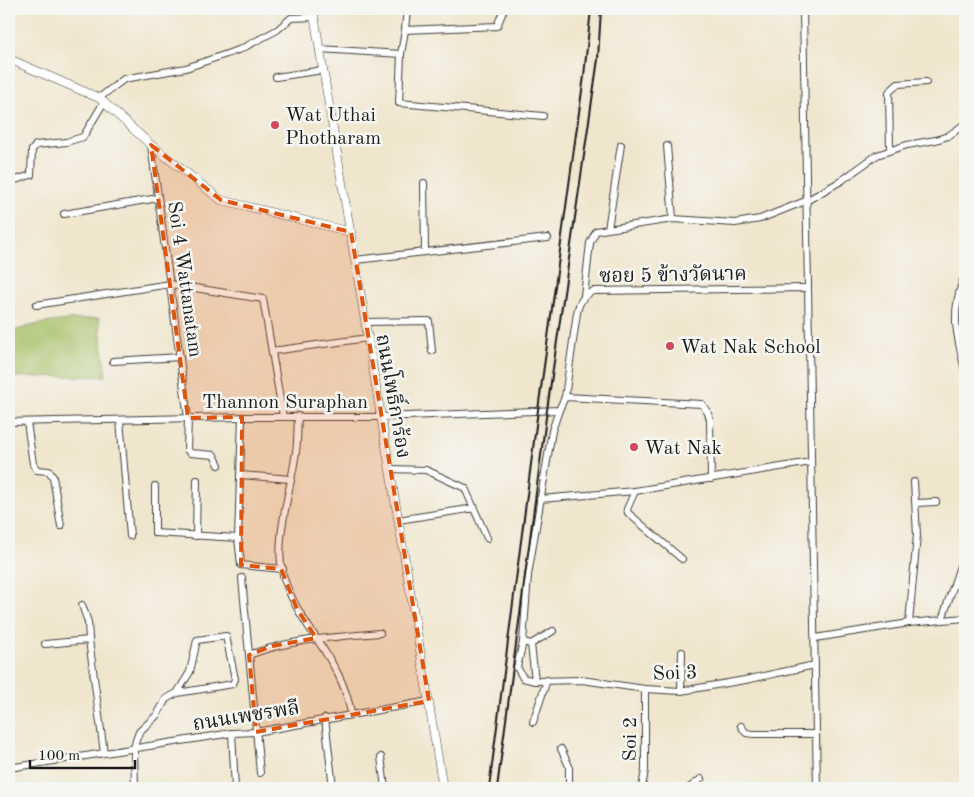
<svg xmlns="http://www.w3.org/2000/svg" width="974" height="797" viewBox="0 0 974 797" font-family="'Old Standard TT','Noto Serif Thai',serif">
<style>
.green{fill:#a6bf65;stroke:#616e40}
.lines{fill:none;stroke-linecap:round;stroke-linejoin:round}
.minor-casing{stroke:#3c3a37;stroke-width:8}
.tertiary-casing{stroke:#3c3a37;stroke-width:9}
.minor{stroke:#fff;stroke-width:6}
.tertiary{stroke:#fff;stroke-width:8}
.rail{stroke:#1c1c1c;stroke-width:2}
.marked{fill:#de560d;fill-opacity:0.2;stroke:#de560d;stroke-width:4;stroke-dasharray:10 6;stroke-linejoin:round}
.poi-dot{fill:#d1495b;stroke:#f6f6f2;stroke-width:2}
.labels{text-anchor:middle;stroke-width:5;stroke-linejoin:round;paint-order:stroke}
.poi-label{font-size:20px;fill:#1c1c1c;stroke:#f6f6f2;text-anchor:start}
.street-label{font-size:20px;fill:#1c1c1c;stroke:#f6f6f2}
</style>
<rect width="100%" height="100%" fill="#f6f6f2"/>
<filter id="ink" filterUnits="userSpaceOnUse"><feTurbulence type="fractalNoise" baseFrequency=".02" numOctaves="2"/><feDisplacementMap in="SourceGraphic" scale="10" xChannelSelector="R" yChannelSelector="G"/><feConvolveMatrix kernelMatrix="1 2 1 2 8 2 1 2 1" color-interpolation-filters="sRGB"/></filter>
<filter id="wash" filterUnits="userSpaceOnUse"><feTurbulence type="fractalNoise" baseFrequency=".0096" numOctaves="4" result="noise"/><feDisplacementMap in="SourceGraphic" scale="20" xChannelSelector="R" yChannelSelector="G"/><feGaussianBlur stdDeviation="1.12" result="paint"/><feColorMatrix in="noise" values="0 0 0 0 0 0 0 0 0 0 0 0 0 0 0 0 0 1.4 0 .05"/><feComposite in="paint" operator="in"/></filter>
<g filter="url(#wash)">
<rect width="100%" height="100%" fill="#f0e6cd"/>
<!-- green -->
<path class="green" d="M99 318 106 376 9 377V333C38 321 68 320 99 318Z"/>
</g>
<g filter="url(#ink)">
<g class="lines">
<!-- minor casing -->
<g class="minor-casing">
<g id="minor">
<polyline points="803,9 817,788"/>
<polyline points="405,30 407,9"/>
<polyline points="319,49 401,54 399,103 543,116"/>
<polyline points="401,54 405,30 497,26 504,9"/>
<polyline points="276,77 323,70"/>
<polyline points="99,98 124,79 186,68 241,49 277,30 291,18 314,17"/>
<polyline points="151,145 188,418 187,450 190,453 214,455 219,465"/>
<polyline points="621,145 608,229 673,219 735,223 760,219 808,200 841,181 877,155 907,145 936,140 948,136 965,124"/>
<polyline points="667,146 673,219"/>
<polyline points="890,150 889,92 898,84 926,82"/>
<polyline points="9,182 31,175 32,150 36,145 66,142 83,137 104,102"/>
<polyline points="424,183 425,251"/>
<polyline points="64,214 158,198"/>
<polyline points="355,260 548,238"/>
<path d="M965 275C950 312 956 333 965 370"/>
<polyline points="584,296 590,243 596,231 608,229"/>
<polyline points="36,305 170,284 263,299 283,417"/>
<polyline points="365,322 429,321 432,351"/>
<polyline points="272,351 368,338"/>
<polyline points="113,361 180,357"/>
<path d="M565 397 577 313C579 302 583 296 593 291L808 288"/>
<path d="M298 416C297 430 298 445 295 458 290 492 274 542 283 575 298 627 343 659 351 714"/>
<polyline points="242,417 238,538 241,565 283,569"/>
<polyline points="120,420 130,536"/>
<polyline points="9,422 242,417 381,417 559,410 565,397 702,404 708,413 710,420 711,479"/>
<polyline points="27,422 33,464 37,470 49,471 53,477 61,526"/>
<polyline points="390,469 426,470 465,488 487,538"/>
<polyline points="240,475 291,479"/>
<polyline points="155,486 155,533 238,538"/>
<polyline points="635,491 627,509 628,513 682,559"/>
<polyline points="540,499 635,491 811,462"/>
<polyline points="916,503 936,502"/>
<polyline points="398,520 475,508"/>
<polyline points="196,536 197,480"/>
<polyline points="242,578 260,773"/>
<polyline points="82,605 88,622 89,640"/>
<polyline points="942,620 965,551"/>
<polyline points="909,623 917,535 914,482"/>
<polyline points="815,638 909,623 965,618"/>
<polyline points="523,642 531,644 535,681 523,678 517,667 523,642 528,575 552,431 559,410"/>
<polyline points="45,644 89,640 104,753"/>
<polyline points="531,644 553,631"/>
<path d="M249 655C291 639 335 637 380 633"/>
<polyline points="535,681 582,680 645,689 681,691 745,680 815,665"/>
<polyline points="681,691 682,652"/>
<polyline points="325,718 333,788"/>
<polyline points="533,722 547,680"/>
<polyline points="741,726 746,733 754,734 816,734"/>
<polyline points="232,733 235,788"/>
<polyline points="561,749 569,766 569,788"/>
<polyline points="381,757 385,788"/>
<polyline points="9,768 232,733 256,732 429,701"/>
<polyline points="135,788 134,749 136,740 139,732 157,715 166,699 177,693 233,684 235,679 226,636 197,640 190,672 177,693"/>
<polyline points="642,788 645,770 645,689"/>
<polyline points="689,788 701,779"/>
</g>
</g>
<!-- tertiary casing -->
<g class="tertiary-casing">
<g id="tertiary">
<polyline points="313,9 443,788"/>
<polyline points="9,59 99,98 151,145 221,200 351,232"/>
</g>
</g>
<!-- minor -->
<use href="#minor" class="minor"/>
<!-- tertiary -->
<use href="#tertiary" class="tertiary"/>
<!-- rail -->
<g class="rail">
<polyline points="489,788 538,410 584,76 591,9"/>
<polyline points="497,788 547,410 598,59 601,9"/>
</g>
</g>
</g>
<!-- marked area -->
<path class="marked" d="M151 145 221 200 351 232 429 701 256 732 249 655 272 646 316 638 297 609 281 569 241 565 242 417 188 418Z"/>
<!-- markers -->
<g class="poi-dot">
<circle cx="275" cy="125" r="5"/>
<circle cx="670" cy="346" r="5"/>
<circle cx="634" cy="447" r="5"/>
</g>
<g class="labels">
<!-- poi labels -->
<g class="poi-label">
<text x="285" y="121">Wat Uthai<tspan x="285" dy="23">Photharam</tspan></text>
<text x="680" y="353">Wat Nak School</text>
<text x="644" y="454">Wat Nak</text>
</g>
<!-- street labels -->
<g class="street-label">
<text transform="translate(673 274) rotate(-1)" y="7">ซอย 5 ข้างวัดนาค</text>
<text transform="translate(186 279) rotate(82)" y="7">Soi 4 Wattanatam</text>
<text transform="translate(394 396) rotate(80)" y="7">ถนนโพธิ์การ้อง</text>
<text x="285" y="408">Thannon Suraphan</text>
<text transform="translate(675 672) rotate(-2)" y="7">Soi 3</text>
<text transform="translate(246 715) rotate(-9)" y="7">ถนนเพชรพลี</text>
<text transform="translate(629 739) rotate(-90)" y="7">Soi 2</text>
</g>
</g>
<!-- margin -->
<rect width="974" height="797" fill="none" stroke="#f6f6f2" stroke-width="30"/>
<!-- scale -->
<path d="M30 760v8h105v-8" fill="none" stroke="#1c1c1c" stroke-width="2.5"/>
<text x="38" y="760" font-size="15" fill="#1c1c1c" stroke="#f6f6f2" stroke-width="4" paint-order="stroke">100 m</text>
</svg>
